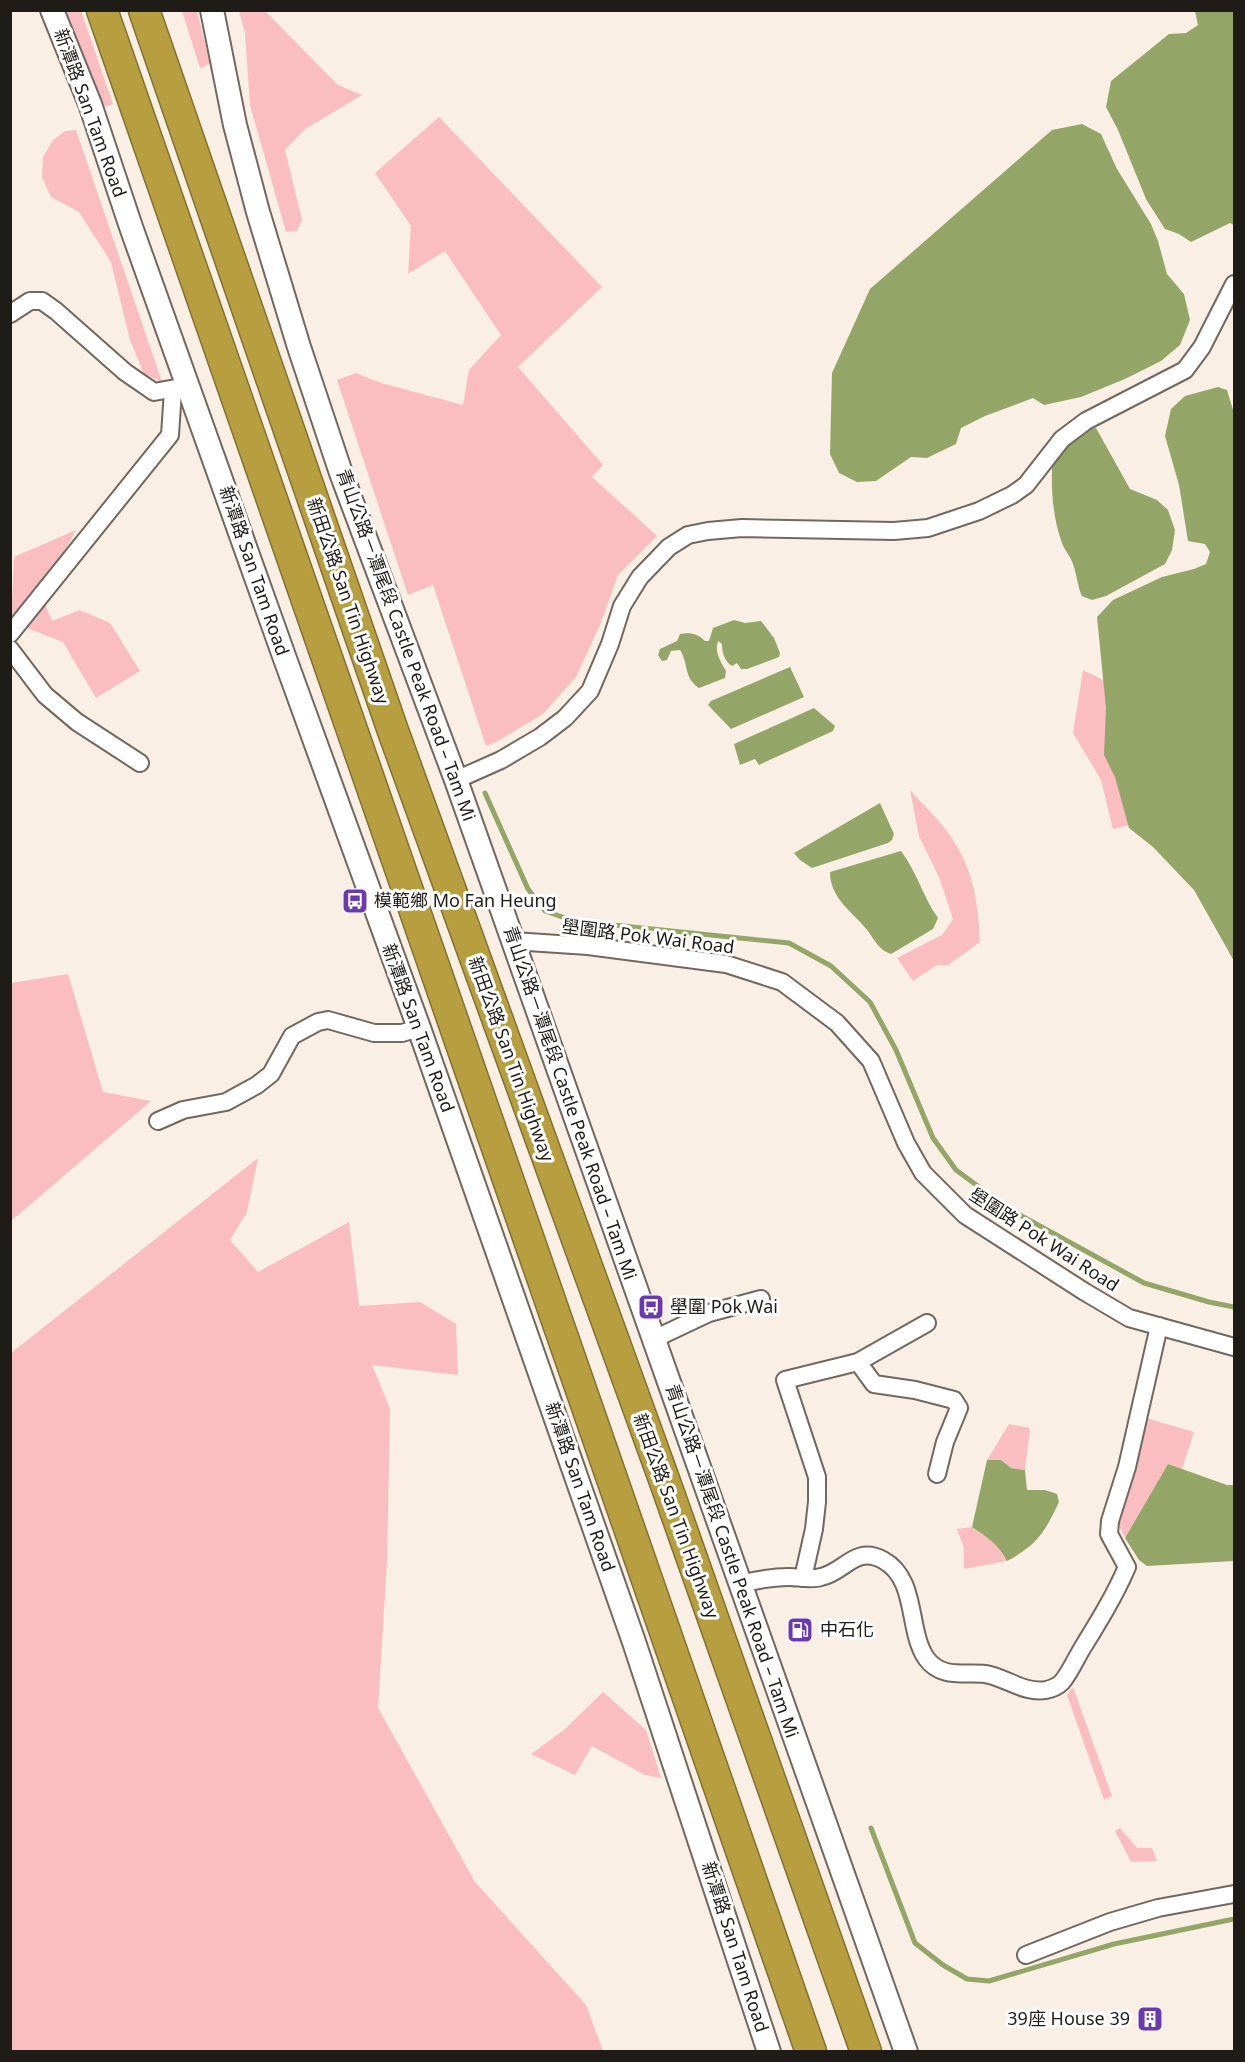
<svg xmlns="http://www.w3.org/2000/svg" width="1245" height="2062" viewBox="0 0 1245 2062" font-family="'Noto Sans','Noto Sans TC',sans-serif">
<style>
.green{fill:#fabec0}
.water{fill:#94a667}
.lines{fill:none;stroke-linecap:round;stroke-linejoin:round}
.stream{stroke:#94a667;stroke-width:5}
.street-casing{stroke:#71685f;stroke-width:20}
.secondary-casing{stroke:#71685f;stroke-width:26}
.highway-casing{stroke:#827131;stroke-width:33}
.street{stroke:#fff;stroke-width:16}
.secondary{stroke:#fff;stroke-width:22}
.highway{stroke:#b79f3f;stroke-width:30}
.labels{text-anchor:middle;stroke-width:6;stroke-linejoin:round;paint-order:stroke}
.street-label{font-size:18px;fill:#1f1c18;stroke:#fff}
.poi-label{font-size:18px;fill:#1f1c18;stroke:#fff;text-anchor:start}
</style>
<rect width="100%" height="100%" fill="#faefe4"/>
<!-- green -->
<g class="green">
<polygon points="63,11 81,11 113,104 105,107"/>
<polygon points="182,11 197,11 210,64 200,68"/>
<polygon points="239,11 265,11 338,85 362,95 305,129 285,150 302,220 297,231 286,232 250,105 245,33"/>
<polygon points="439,117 602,287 518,367 603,465 592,477 657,536 618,575 600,625 576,677 543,714 496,742 486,746 433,585 408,595 337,380 356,373 381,383 463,405 469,370 501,335 445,251 408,274 411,226 375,173"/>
<polygon points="76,130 162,382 144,374 130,340 111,262 79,212 51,197 42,177 43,157 53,140 65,131"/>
<polygon points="76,530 41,595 52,621 80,610 110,623 140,671 96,698 63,642 11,622 14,557"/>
<polygon points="1083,670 1119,688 1146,821 1113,829 1101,780 1073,733"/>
<path d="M910 790C924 806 942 822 953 840 974 872 978 904 980 942L948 965H937L913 981 897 958 942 935 953 919 939 877 919 836Z"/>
<polygon points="68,974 103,1092 151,1101 11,1221 11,983"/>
<polygon points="258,1158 247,1212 230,1240 258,1272 349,1222 359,1306 420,1302 456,1324 458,1375 372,1365 390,1409 387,1561 378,1708 475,1882 586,2005 603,2051 11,2051 11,1353"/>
<polygon points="1146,1418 1194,1432 1182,1469 1168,1464 1125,1538 1117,1522"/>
<polygon points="1009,1424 1030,1428 1025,1470 1011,1468 1001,1460 987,1460"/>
<path d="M972 1527C987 1537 999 1545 1007 1561L964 1569V1548L957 1529Z"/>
<polygon points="1073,1687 1112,1796 1104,1800 1067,1695"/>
<polygon points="603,1692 646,1730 661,1778 645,1775 592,1746 575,1775 531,1754 564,1730"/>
<polygon points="1120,1828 1137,1848 1152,1848 1157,1861 1131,1862 1115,1831"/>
</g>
<!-- water -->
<g class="water">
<polygon points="1195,11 1234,11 1234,225 1230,223 1191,242 1179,234 1165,229 1146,199 1118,130 1106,107 1111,81 1169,34 1186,33 1198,25"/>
<polygon points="1082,124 1101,134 1117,169 1151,224 1158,241 1167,274 1184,294 1190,320 1180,345 1161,361 1125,379 1081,397 1044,405 1033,398 985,416 961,428 956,444 927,458 911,457 876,481 857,482 839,473 830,454 832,373 870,289 1052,130"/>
<polygon points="1218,387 1227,390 1234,413 1234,961 1194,890 1153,847 1129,828 1115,777 1104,755 1106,708 1097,617 1113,600 1162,577 1194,569 1206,564 1210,552 1205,544 1188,541 1179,485 1165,436 1171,409 1185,396"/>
<path d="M1096 428 1130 489 1157 500 1168 510 1175 530 1172 550 1165 564 1106 596 1092 600 1082 596C1077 585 1077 575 1073 564 1071 557 1065 551 1062 543 1051 513 1050 477 1054 445L1085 430Z"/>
<path d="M734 620 745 623 761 621 774 638 780 653 779 657 747 669H741L737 663 732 666C724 661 722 652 722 644L718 641C714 652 721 662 726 671L725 678 699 688C683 677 689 664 680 650L671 651 667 660 662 661 658 655 660 649 677 641 680 634C691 632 698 634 705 641H709L713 628Z"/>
<polygon points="790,667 804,697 731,729 708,705 711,701"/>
<polygon points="814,708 835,726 833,731 759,765 755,759 740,765 734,744"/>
<polygon points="880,803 894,834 892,840 888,843 812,868 800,860 794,853"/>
<path d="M901 851C917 872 923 897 938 918L933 929 891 954C879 950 875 941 868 931 853 912 830 899 830 872Z"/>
<path d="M987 1460H1001L1011 1468 1025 1470 1027 1490H1045L1057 1494 1059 1502C1045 1532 1037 1545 1007 1561 999 1545 987 1537 972 1527Z"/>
<polygon points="1168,1464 1227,1485 1234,1485 1234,1561 1147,1566 1139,1560 1125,1538"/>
</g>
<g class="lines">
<!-- stream -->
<g class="stream">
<polyline points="485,793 528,889 545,911 574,921 789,943 831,966 870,1002 896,1050 933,1138 956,1170 1009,1209 1144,1283 1209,1302 1234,1307"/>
<polyline points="871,1828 915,1943 943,1965 967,1979 989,1981 1114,1944 1234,1919"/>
</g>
<!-- street casing -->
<g class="street-casing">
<g id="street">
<polyline points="10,314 30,301 42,301 56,311 125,372 154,392 181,387"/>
<polyline points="10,634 170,435 173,390"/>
<polyline points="10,649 45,695 77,722 140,763"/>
<polyline points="456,780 501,760 540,737 565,718 590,691 610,644 622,606 640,577 669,547 688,535 708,531 742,528 894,531 928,528 979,511 1012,495 1026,485 1062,439 1086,421 1185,370 1202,347 1234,284"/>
<polyline points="513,941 588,946 726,964 782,982 837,1023 871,1061 906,1143 923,1173 965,1215 1085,1292 1129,1318 1234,1347"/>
<polyline points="158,1121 183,1110 226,1102 257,1085 271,1074 292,1036 318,1022 328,1020 374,1033 402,1033 419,1028"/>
<polyline points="654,1339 709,1313 761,1299"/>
<polyline points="858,1362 874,1384 915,1390 954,1400 959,1408 945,1442 937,1474"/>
<polyline points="803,1578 814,1529 817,1502 817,1477 785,1380 858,1362 927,1323"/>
<path d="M740 1584C756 1580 772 1577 789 1577 799 1577 811 1580 821 1577 845 1572 855 1545 883 1560 918 1579 907 1630 926 1658 941 1679 964 1672 985 1674 1005 1677 1025 1694 1046 1690 1051 1689 1058 1686 1062 1682 1071 1671 1076 1658 1083 1647 1099 1621 1115 1595 1127 1567L1109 1534 1110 1521 1127 1467 1159 1326"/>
<polyline points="1026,1955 1110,1922 1158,1908 1234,1894"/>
</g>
</g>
<!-- secondary casing -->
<g class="secondary-casing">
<g id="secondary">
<polyline points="52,10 90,104 131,227 284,656 419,1028 634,1642 769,2052"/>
<polyline points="212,10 235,125 258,212 299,347 341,473 456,780 906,2052"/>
</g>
</g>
<!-- highway casing -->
<g class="highway-casing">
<g id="highway">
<polyline points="102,10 811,2052"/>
<polyline points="144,10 393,731 665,1482 866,2052"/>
</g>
</g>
<!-- street -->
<use href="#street" class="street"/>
<!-- secondary -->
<use href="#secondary" class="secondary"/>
<!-- highway -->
<use href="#highway" class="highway"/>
</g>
<!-- icons -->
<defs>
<g id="bus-square" transform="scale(1.35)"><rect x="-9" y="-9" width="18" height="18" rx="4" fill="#6a39b0" stroke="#fff"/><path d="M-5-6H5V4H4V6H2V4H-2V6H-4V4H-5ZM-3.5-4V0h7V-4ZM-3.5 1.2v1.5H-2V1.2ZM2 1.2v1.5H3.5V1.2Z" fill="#fff"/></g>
<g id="fuel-square" transform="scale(1.35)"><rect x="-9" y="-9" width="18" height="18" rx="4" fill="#6a39b0" stroke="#fff"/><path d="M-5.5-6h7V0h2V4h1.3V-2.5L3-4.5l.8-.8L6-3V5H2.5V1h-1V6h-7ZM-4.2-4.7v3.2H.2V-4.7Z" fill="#fff"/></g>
<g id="building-square" transform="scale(1.35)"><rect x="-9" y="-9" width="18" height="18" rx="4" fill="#6a39b0" stroke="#fff"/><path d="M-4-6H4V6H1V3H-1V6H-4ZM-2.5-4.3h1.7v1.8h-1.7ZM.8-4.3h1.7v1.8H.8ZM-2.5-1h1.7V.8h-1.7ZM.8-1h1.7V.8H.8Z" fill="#fff"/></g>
</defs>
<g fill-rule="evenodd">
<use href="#bus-square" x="355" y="901"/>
<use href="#bus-square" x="651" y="1307"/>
<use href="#fuel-square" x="800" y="1630"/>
<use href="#building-square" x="1150" y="2019"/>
</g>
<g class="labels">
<!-- street labels -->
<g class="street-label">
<text transform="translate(90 113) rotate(70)" y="6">新潭路 San Tam Road</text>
<text transform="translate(254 571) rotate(71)" y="6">新潭路 San Tam Road</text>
<text transform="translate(348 601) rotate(71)" y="6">新田公路 San Tin Highway</text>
<text transform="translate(406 645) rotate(70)" y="6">青山公路－潭尾段 Castle Peak Road – Tam Mi</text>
<text transform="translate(648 937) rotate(7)" y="6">壆圍路 Pok Wai Road</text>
<text transform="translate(418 1028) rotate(70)" y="6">新潭路 San Tam Road</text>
<text transform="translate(511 1059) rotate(70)" y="6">新田公路 San Tin Highway</text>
<text transform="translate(570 1103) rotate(71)" y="6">青山公路－潭尾段 Castle Peak Road – Tam Mi</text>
<text transform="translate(1044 1240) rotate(33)" y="6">壆圍路 Pok Wai Road</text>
<text transform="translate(580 1487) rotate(71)" y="6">新潭路 San Tam Road</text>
<text transform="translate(676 1516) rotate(70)" y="6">新田公路 San Tin Highway</text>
<text transform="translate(732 1561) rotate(71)" y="6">青山公路－潭尾段 Castle Peak Road – Tam Mi</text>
<text transform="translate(735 1947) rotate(72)" y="6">新潭路 San Tam Road</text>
</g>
<!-- poi labels -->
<g class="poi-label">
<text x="374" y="907">模範鄉 Mo Fan Heung</text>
<text x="670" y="1313">壆圍 Pok Wai</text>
<text x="820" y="1636">中石化</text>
<text x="1130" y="2025" text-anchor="end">39座 House 39</text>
</g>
</g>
<!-- border -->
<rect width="1245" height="2062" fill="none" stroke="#1f1c18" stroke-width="24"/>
</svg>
